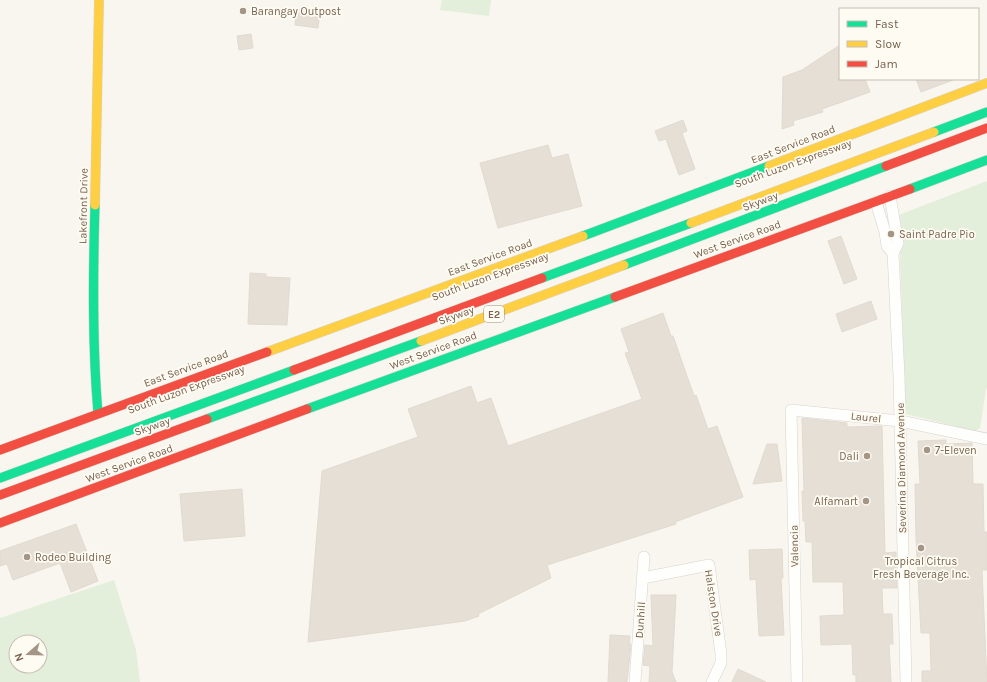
<svg xmlns="http://www.w3.org/2000/svg" width="987" height="682" viewBox="0 0 987 682" font-family="Karla,sans-serif">
<style>
.green{fill:#e3efda;fill-rule:evenodd}
.building{fill:#e5dfd6;stroke:#e1dad1}
.lines{fill:none;stroke-linecap:round;stroke-linejoin:round}
.street-casing{stroke:#d8d3cd;stroke-width:12}
.fast-casing{stroke:#d6d2ca;stroke-width:10}
.slow-casing{stroke:#d6d2ca;stroke-width:10}
.jam-casing{stroke:#d6d2ca;stroke-width:10}
.street{stroke:#fefefd;stroke-width:11}
.fast{stroke:#16e098;stroke-width:9}
.slow{stroke:#ffcf43;stroke-width:9}
.jam{stroke:#f24e42;stroke-width:9}
.poi-dot{fill:#a49687;stroke:#fefbf2;stroke-width:1.5}
.labels{text-anchor:middle;stroke-width:3.5;stroke-linejoin:round;paint-order:stroke}
.shield{fill:#fefbf2;stroke:#a09080;stroke-width:1}
.shield-label{font-size:10px;font-weight:bold;fill:#77624f}
.poi-label{font-size:11px;fill:#77624f;stroke:#fefbf2;text-anchor:start}
.street-label{font-size:11px;fill:#77624f;stroke:#fefbf2}
</style>
<rect width="100%" height="100%" fill="#f8f6ef"/>
<!-- green -->
<g class="green">
<polygon points="442,0 491,0 489,16 440,10"/>
<polygon points="987,181 987,389 986,389 980,428 975,431 906,414 899,234 896,216"/>
<path d="M114 580 136 650 140 682H0V618ZM16 642H40V666H16Z"/>
</g>
<!-- building -->
<g class="building">
<polygon points="296,8 320,11 318,28 295,25"/>
<polygon points="251,34 253,48 239,50 237,36"/>
<polygon points="840,45 840,79 865,79 870,92 822,109 823,112 793,121 794,125 782,129 783,77 802,70"/>
<polygon points="916,79 953,79 953,80 921,92"/>
<polygon points="683,120 687,131 682,133 695,169 679,175 666,139 659,141 655,131"/>
<polygon points="548,145 552,158 568,154 582,206 498,228 480,163"/>
<polygon points="841,236 857,279 844,284 828,241"/>
<polygon points="250,273 266,274 266,277 290,278 287,325 248,324"/>
<polygon points="871,301 877,319 842,332 836,314"/>
<polygon points="663,313 671,336 673,336 694,396 696,395 708,429 717,426 743,497 675,522 676,524 547,565 551,578 478,614 479,616 465,621 308,642 322,471 418,437 408,409 471,386 477,403 491,398 508,446 642,399 625,353 629,352 621,329"/>
<polygon points="802,418 847,423 847,427 882,426 885,553 896,552 897,588 882,588 883,614 892,614 893,644 889,644 891,682 856,682 856,675 853,675 852,644 821,645 820,616 844,615 843,582 813,582 812,542 806,542 805,521 803,521 802,491 804,491"/>
<polygon points="946,440 946,444 972,443 973,484 983,484 984,532 987,532 987,570 982,570 987,682 922,682 922,671 931,671 930,633 921,633 916,539 915,484 920,484 918,441"/>
<polygon points="767,444 777,444 782,481 753,484"/>
<polygon points="242,489 245,536 184,541 180,494"/>
<polygon points="76,524 98,581 71,592 60,563 13,580 7,564 0,566 0,551"/>
<polygon points="782,549 783,578 781,578 784,635 759,636 756,579 750,580 749,550"/>
<polygon points="651,595 676,595 672,672 676,682 649,682 650,666 643,665 645,645 653,646"/>
<polygon points="610,635 630,636 629,644 631,644 627,682 608,682"/>
<polygon points="738,669 766,682 732,682"/>
</g>
<g class="lines">
<!-- street casing -->
<g class="street-casing">
<g id="street">
<polyline points="890,196 898,243 893,253 899,376 906,682"/>
<polyline points="876,202 885,232 887,246 893,253"/>
<polyline points="643,578 709,565 721,654 721,663 712,682"/>
<polyline points="635,682 644,557"/>
<polyline points="797,682 791,410 900,421 987,439"/>
</g>
</g>
<!-- fast casing -->
<g class="fast-casing">
<g id="fast">
<polyline points="934,132 987,112"/>
<polyline points="910,189 987,160"/>
<path d="M95 205C93 274 92 344 98 413"/>
<polyline points="583,236 769,166"/>
<polyline points="624,265 886,166"/>
<polyline points="542,278 691,223"/>
<polyline points="307,409 615,297"/>
<polyline points="207,419 421,341"/>
<polyline points="0,478 294,370"/>
</g>
</g>
<!-- slow casing -->
<g class="slow-casing">
<g id="slow">
<polyline points="769,166 987,83"/>
<polyline points="95,205 99,0"/>
<polyline points="691,223 934,132"/>
<polyline points="421,341 624,265"/>
<polyline points="267,352 583,236"/>
</g>
</g>
<!-- jam casing -->
<g class="jam-casing">
<g id="jam">
<polyline points="886,166 987,128"/>
<polyline points="615,297 910,189"/>
<polyline points="294,370 542,278"/>
<polyline points="0,450 267,352"/>
<polyline points="0,495 207,419"/>
<polyline points="0,523 307,409"/>
</g>
</g>
<!-- street -->
<use href="#street" class="street"/>
<!-- fast -->
<use href="#fast" class="fast"/>
<!-- slow -->
<use href="#slow" class="slow"/>
<!-- jam -->
<use href="#jam" class="jam"/>
</g>
<!-- markers -->
<g class="poi-dot">
<circle cx="243" cy="11" r="4"/>
<circle cx="891" cy="234" r="4"/>
<circle cx="927" cy="450" r="4"/>
<circle cx="867" cy="456" r="4"/>
<circle cx="866" cy="501" r="4"/>
<circle cx="921" cy="548" r="4"/>
<circle cx="27" cy="557" r="4"/>
</g>
<g class="labels">
<!-- shield labels -->
<rect class="shield" x="484" y="306" width="20" height="16" rx="3"/>
<g class="shield-label">
<text x="494" y="318">E2</text>
</g>
<!-- poi labels -->
<g class="poi-label">
<text x="251" y="15">Barangay Outpost</text>
<text x="899" y="238">Saint Padre Pio</text>
<text x="935" y="454">7-Eleven</text>
<text x="859" y="460" text-anchor="end">Dali</text>
<text x="858" y="505" text-anchor="end">Alfamart</text>
<text x="35" y="561">Rodeo Building</text>
<text x="921" y="565" text-anchor="middle">Tropical Citrus<tspan x="921" dy="13">Fresh Beverage Inc.</tspan></text>
</g>
<!-- street labels -->
<g class="street-label">
<text transform="translate(793 144) rotate(-21)" y="4">East Service Road</text>
<text transform="translate(793 163) rotate(-20)" y="4">South Luzon Expressway</text>
<text transform="translate(760 201) rotate(-21)" y="4">Skyway</text>
<text transform="translate(83 206) rotate(-89)" y="4">Lakefront Drive</text>
<text transform="translate(737 239) rotate(-20)" y="4">West Service Road</text>
<text transform="translate(490 257) rotate(-20)" y="4">East Service Road</text>
<text transform="translate(490 276) rotate(-20)" y="4">South Luzon Expressway</text>
<text transform="translate(456 315) rotate(-20)" y="4">Skyway</text>
<text transform="translate(433 350) rotate(-20)" y="4">West Service Road</text>
<text transform="translate(186 368) rotate(-20)" y="4">East Service Road</text>
<text transform="translate(186 389) rotate(-20)" y="4">South Luzon Expressway</text>
<text transform="translate(866 417) rotate(6)" y="4">Laurel</text>
<text transform="translate(152 426) rotate(-20)" y="4">Skyway</text>
<text transform="translate(129 463) rotate(-20)" y="4">West Service Road</text>
<text transform="translate(901 468) rotate(-91)" y="4">Severina Diamond Avenue</text>
<text transform="translate(794 546) rotate(-91)" y="4">Valencia</text>
<text transform="translate(714 603) rotate(81)" y="4">Halston Drive</text>
<text transform="translate(640 620) rotate(-86)" y="4">Dunhill</text>
</g>
</g>
<!-- legend -->
<rect x="839" y="8" width="140" height="72" fill="#fefbf2" stroke="#c8beb1"/>
<rect x="847" y="21" width="20" height="6" fill="#16e098" stroke="#c8beb1"/>
<text x="875" y="28" font-size="12" fill="#77624f">Fast</text>
<rect x="847" y="41" width="20" height="6" fill="#ffcf43" stroke="#c8beb1"/>
<text x="875" y="48" font-size="12" fill="#77624f">Slow</text>
<rect x="847" y="61" width="20" height="6" fill="#f24e42" stroke="#c8beb1"/>
<text x="875" y="68" font-size="12" fill="#77624f">Jam</text>
<!-- north arrow -->
<g transform="translate(28 654) rotate(250)"><circle r="19" fill="#fefbf2" stroke="#c8beb1"/>
<path d="M0-3L7 15L0 10L-7 15Z" fill="#a49687"/>
<text y="-6" font-size="11" font-weight="bold" text-anchor="middle" fill="#77624f">N</text>
</g>
</svg>
